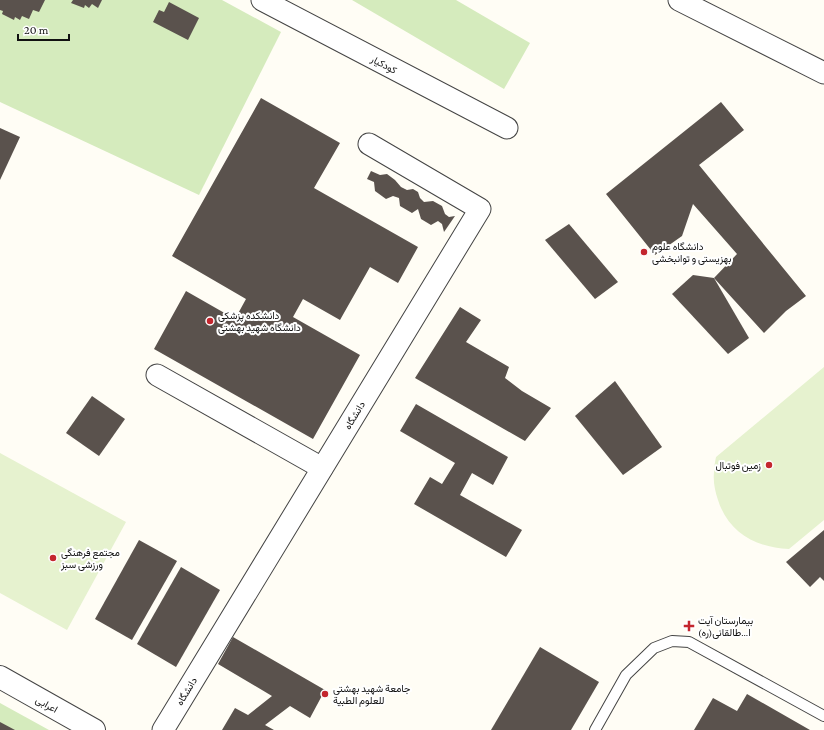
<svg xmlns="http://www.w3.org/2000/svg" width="824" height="730" viewBox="0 0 824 730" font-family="'Crimson Pro',Vazirmatn,serif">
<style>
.green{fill:#d5ebbd}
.pitch{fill:#e6f2cf}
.building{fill:#5a524d}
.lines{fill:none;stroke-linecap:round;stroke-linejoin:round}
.service-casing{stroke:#444;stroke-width:12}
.minor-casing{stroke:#444;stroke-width:23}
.tertiary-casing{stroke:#444;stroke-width:24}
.service{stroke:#fff;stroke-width:10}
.minor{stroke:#fff;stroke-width:21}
.tertiary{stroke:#fff;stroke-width:22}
.poi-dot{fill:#c4262e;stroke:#fff;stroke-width:1.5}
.labels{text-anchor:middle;stroke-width:4;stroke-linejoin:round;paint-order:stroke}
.street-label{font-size:10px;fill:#111;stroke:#fff}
.poi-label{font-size:10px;fill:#111;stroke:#fff;text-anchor:start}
</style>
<rect width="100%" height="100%" fill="#fffdf5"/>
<!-- green -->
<g class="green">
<polygon points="4,0 222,0 281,32 199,195 0,102 0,9"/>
<polygon points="352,0 456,0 530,43 504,89"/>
<polygon points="0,703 49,730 0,730"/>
</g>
<!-- pitch -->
<g class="pitch">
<path d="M824 367V520L789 549C756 548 728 532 718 500 715 491 713 482 714 472 714 467 715 462 716 457Z"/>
<polygon points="0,453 126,522 67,630 0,593"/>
</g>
<!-- building -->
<g class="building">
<polygon points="0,0 45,0 39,12 33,10 29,19 22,16 20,20 15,17 14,20 2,14 3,11 0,10"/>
<polygon points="73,0 102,0 98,8 92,4 89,8 85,5 84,8 71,3"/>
<polygon points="169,2 199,18 188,40 153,22 159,10 164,12"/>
<polygon points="261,98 340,143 314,188 418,247 398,283 370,267 340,320 303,299 293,317 360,355 313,439 154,349 186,291 235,319 246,299 172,256"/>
<polygon points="721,102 744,130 699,165 806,296 786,311 764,333 714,278 737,254 693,204 682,236 655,255 606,194"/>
<polygon points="0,128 20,137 0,180"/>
<polygon points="371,171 380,175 387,174 395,180 401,187 407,190 413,189 418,192 420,198 424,202 433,201 442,206 445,214 449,217 455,216 444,232 442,224 438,221 431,225 421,219 418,209 412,213 400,206 399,198 393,196 386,199 375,191 374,182 367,179"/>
<polygon points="569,224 618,282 595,299 545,240"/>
<polygon points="693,275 714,278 749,338 728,354 672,294"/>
<polygon points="460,307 481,320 466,342 509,367 505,378 522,391 551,408 525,441 415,378"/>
<polygon points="615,381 662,447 623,475 575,416"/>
<polygon points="92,396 125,419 99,456 66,433"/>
<polygon points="416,404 508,457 493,485 472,473 460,495 522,530 506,557 414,504 430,477 442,484 455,463 400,431"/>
<polygon points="824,530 824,581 820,577 810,587 786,562"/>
<polygon points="139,540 177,561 132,640 95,619"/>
<polygon points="181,567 220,590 176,667 137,644"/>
<polygon points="233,637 325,690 310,718 290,706 265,725 274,730 222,730 235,708 248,715 272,696 218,664"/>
<polygon points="540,647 599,682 571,730 491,730"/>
<polygon points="747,694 810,730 694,730 713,698 737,711"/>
<polygon points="0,722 15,730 0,730"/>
</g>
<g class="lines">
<!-- service casing -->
<g class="service-casing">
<polyline id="service" points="595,730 626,675 654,648 672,641 689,642 824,716"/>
</g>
<!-- minor casing -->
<g class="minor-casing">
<g id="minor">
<polyline points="262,0 507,128"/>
<polyline points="679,0 824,73"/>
<polyline points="157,375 322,468"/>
<polyline points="163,730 480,209 369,144"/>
</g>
</g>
<!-- tertiary casing -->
<g class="tertiary-casing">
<polyline id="tertiary" points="0,677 94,730"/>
</g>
<!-- service -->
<use href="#service" class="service"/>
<!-- minor -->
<use href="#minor" class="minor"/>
<!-- tertiary -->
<use href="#tertiary" class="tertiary"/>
</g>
<!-- markers -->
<g class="poi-dot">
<circle cx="644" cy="252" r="4"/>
<circle cx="210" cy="321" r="4"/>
<circle cx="769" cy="465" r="4"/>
<circle cx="53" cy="558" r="4"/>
<path d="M687 620h4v4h4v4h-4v4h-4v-4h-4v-4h4z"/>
<circle cx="325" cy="694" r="4"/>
</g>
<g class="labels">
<!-- street labels -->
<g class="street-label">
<text transform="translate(384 64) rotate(28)" y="4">کودکیار</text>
<text transform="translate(354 415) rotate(-59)" y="4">دانشگاه</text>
<text transform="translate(186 691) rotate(-59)" y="4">دانشگاه</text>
<text transform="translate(47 704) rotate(29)" y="4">اعرابی</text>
</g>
<!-- poi labels -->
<g class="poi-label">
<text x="652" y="250">دانشگاه علوم<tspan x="652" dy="12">بهزیستی و توانبخشی</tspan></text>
<text x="218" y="319">دانشکده پزشکی<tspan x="218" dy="12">دانشگاه شهید بهشتی</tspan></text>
<text x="761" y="469" text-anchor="end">زمین فوتبال</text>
<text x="61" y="556">مجتمع فرهنگی<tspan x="61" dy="12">ورزشی سبز</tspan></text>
<text x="698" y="624">بیمارستان آیت<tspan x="698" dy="12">ا...طالقانی(ره)</tspan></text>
<text x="333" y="692">جامعة شهيد بهشتي<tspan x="333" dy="12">للعلوم الطبية</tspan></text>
</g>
</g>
<!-- scale -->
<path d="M18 34v6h51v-6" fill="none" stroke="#111111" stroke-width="2"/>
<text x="24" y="34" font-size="12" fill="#111111" stroke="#ffffff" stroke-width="3" paint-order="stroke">20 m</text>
</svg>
